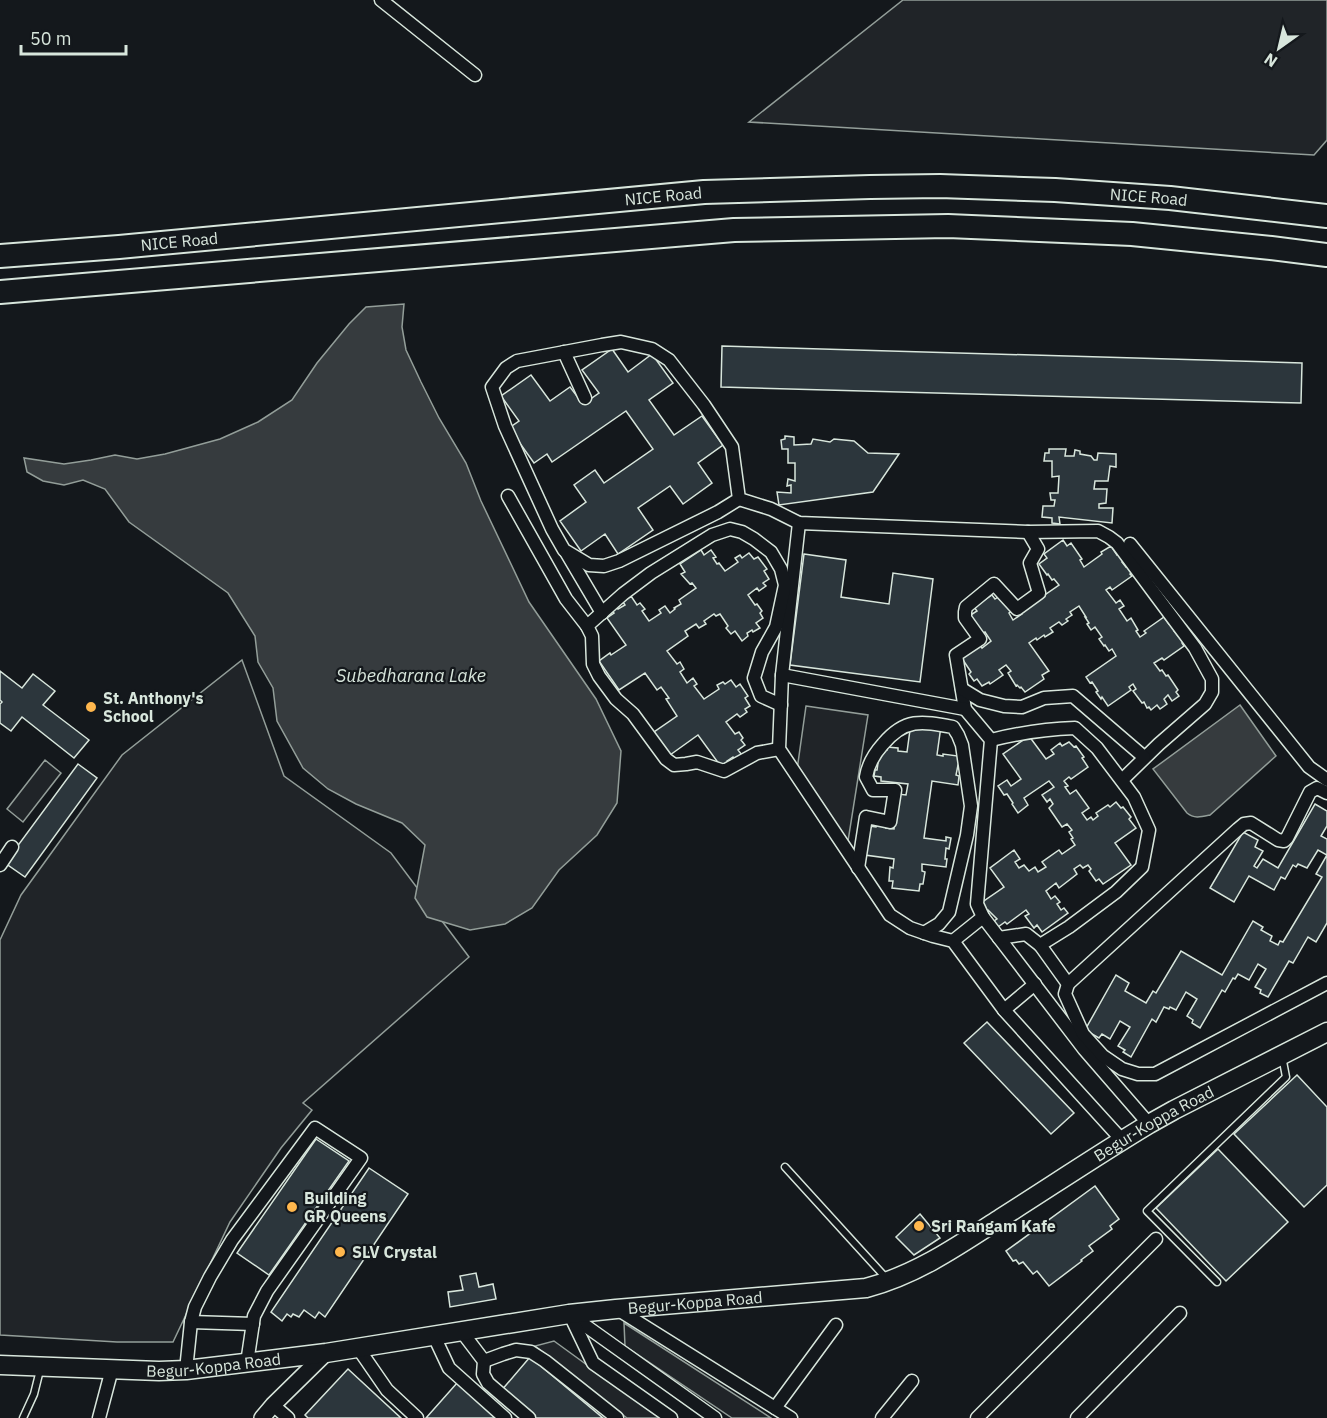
<svg xmlns="http://www.w3.org/2000/svg" width="1327" height="1418" viewBox="0 0 1327 1418" font-family="'IBM Plex Sans',sans-serif">
<style>
.green{fill:#202428;stroke:#939e99;stroke-width:1.5}
.water{fill:#363b3e;stroke:#939e99;stroke-width:1.5}
.building{fill:#2c363c;stroke:#d8e6dc;stroke-width:1.5}
.lines{fill:none;stroke-linecap:round;stroke-linejoin:round}
.service-casing{stroke:#d8e6dc;stroke-width:9}
.minor-casing{stroke:#d8e6dc;stroke-width:15}
.tertiary-casing{stroke:#d8e6dc;stroke-width:18}
.secondary-casing{stroke:#d8e6dc;stroke-width:21}
.motorway-casing{stroke:#d8e6dc;stroke-width:26}
.service{stroke:#14181c;stroke-width:6}
.minor{stroke:#14181c;stroke-width:12}
.tertiary{stroke:#14181c;stroke-width:15}
.secondary{stroke:#14181c;stroke-width:18}
.motorway{stroke:#14181c;stroke-width:22}
.poi-dot{fill:#ffb74d;stroke:#14181c;stroke-width:2}
.labels{text-anchor:middle;stroke-width:4.5;stroke-linejoin:round;paint-order:stroke}
.street-label{font-size:16px;fill:#d8e6dc;stroke:#14181c}
.poi-label{font-size:16px;font-weight:bold;fill:#d8e6dc;stroke:#14181c;text-anchor:start}
.water-label{font-size:18px;font-style:italic;fill:#d8e6dc;stroke:#14181c}
</style>
<rect width="100%" height="100%" fill="#14181c"/>
<!-- green -->
<g class="green">
<polygon points="903,0 1327,0 1327,140 1314,155 749,122"/>
<polygon points="242,660 284,776 391,853 469,957 303,1103 312,1110 281,1148 230,1222 173,1342 117,1342 0,1335 0,940 21,895 122,755"/>
<polygon points="806,706 868,715 848,841 797,770"/>
<polygon points="45,760 61,773 23,822 7,809"/>
<polygon points="624,1323 771,1418 732,1418 625,1346"/>
<polygon points="554,1341 660,1418 627,1418 535,1346"/>
</g>
<!-- water -->
<g class="water">
<polygon points="404,304 402,327 406,350 421,382 439,418 466,463 481,501 529,602 596,699 621,751 617,803 597,835 559,870 532,908 505,924 470,930 427,917 415,898 425,845 402,823 356,804 328,789 303,768 277,721 273,688 258,662 255,636 228,593 129,522 105,489 83,480 64,485 43,481 27,472 24,458 64,464 91,460 115,455 137,459 165,454 220,439 258,422 292,400 317,363 349,324 366,307"/>
<path d="M1240 705 1276 756 1210 815C1201 817 1194 819 1187 813L1153 769Z"/>
</g>
<!-- building -->
<g class="building">
<polygon points="722,346 1302,363 1301,403 721,387"/>
<polygon points="612,349 628,372 652,354 673,383 649,400 674,435 702,416 723,445 698,463 712,483 683,504 670,486 638,508 653,530 618,554 605,534 581,551 560,521 586,502 574,485 595,470 604,483 653,449 626,411 552,462 547,454 534,463 509,428 519,421 501,396 531,375 550,401 570,387 583,404 599,393 582,370"/>
<polygon points="785,436 794,437 794,445 811,444 813,439 830,442 834,439 854,441 868,453 899,454 873,492 779,505 777,492 791,493 791,485 787,486 788,479 795,481 795,463 788,463 788,449 782,449 781,440 785,439"/>
<polygon points="1049,449 1066,449 1065,456 1074,456 1075,450 1080,451 1080,454 1091,456 1094,460 1097,460 1098,453 1116,454 1116,467 1110,466 1108,481 1095,481 1094,489 1107,489 1106,503 1099,504 1099,508 1113,508 1112,523 1059,517 1060,524 1052,523 1052,518 1042,517 1043,506 1054,506 1055,500 1051,500 1050,493 1058,493 1059,476 1052,477 1052,461 1044,461 1045,453 1049,453"/>
<polygon points="1063,540 1067,546 1071,543 1082,559 1080,560 1084,567 1102,554 1101,552 1111,546 1117,555 1121,553 1125,559 1122,562 1126,567 1130,565 1134,571 1130,574 1132,576 1112,590 1110,587 1106,590 1116,603 1120,600 1124,606 1119,609 1127,621 1131,618 1138,630 1136,631 1140,637 1146,633 1144,631 1164,617 1169,624 1172,623 1177,629 1174,631 1178,636 1180,634 1185,641 1182,643 1184,646 1164,660 1162,658 1154,663 1160,671 1162,670 1166,676 1168,675 1178,690 1176,692 1179,696 1172,701 1168,695 1164,699 1167,704 1160,709 1157,705 1151,710 1149,707 1147,708 1144,702 1142,703 1133,691 1136,689 1133,684 1129,687 1131,690 1108,706 1102,697 1101,699 1096,692 1098,691 1092,682 1090,683 1086,677 1116,656 1112,649 1109,651 1105,645 1104,646 1099,639 1102,637 1095,627 1091,630 1087,624 1089,623 1085,617 1086,617 1079,606 1070,612 1072,615 1066,619 1068,621 1062,625 1059,622 1050,628 1053,632 1045,637 1044,635 1037,640 1036,638 1029,643 1049,671 1042,675 1044,679 1025,692 1021,687 1020,688 1017,685 1016,686 1008,673 1011,671 1006,665 999,670 1003,675 990,684 989,682 982,686 977,679 974,681 969,674 971,672 961,657 980,644 982,648 991,641 985,632 981,634 969,616 977,611 974,607 992,595 995,599 1001,595 1012,611 1009,613 1013,620 1022,614 1020,612 1059,585 1054,579 1052,580 1048,574 1047,575 1039,564 1047,558 1044,554"/>
<polygon points="701,550 704,555 711,550 716,557 713,558 717,564 719,563 725,571 738,562 735,558 740,555 742,558 749,553 754,559 758,557 767,569 764,571 769,579 763,583 766,586 759,591 757,588 748,595 755,605 757,604 762,611 760,613 763,618 756,623 760,628 753,632 752,630 747,633 748,636 742,641 735,631 731,634 726,628 728,626 720,614 716,616 714,614 704,621 706,624 699,628 696,624 685,631 688,636 667,651 677,664 680,662 684,669 680,672 687,683 693,678 697,684 694,686 704,699 719,689 717,685 723,682 725,684 731,680 736,687 740,684 748,696 745,698 750,706 745,709 747,712 740,717 737,714 726,722 735,734 739,732 743,738 741,740 745,745 738,750 742,755 735,760 733,757 727,761 729,763 722,768 698,735 670,755 654,732 677,716 666,699 669,698 661,687 657,690 645,673 619,690 599,661 610,653 611,655 626,645 607,618 614,613 612,610 616,607 618,609 625,605 623,602 631,596 637,605 640,603 645,609 642,611 649,621 661,613 659,610 665,606 670,613 675,609 674,608 681,604 679,600 696,588 692,583 690,584 681,574 685,572 680,564"/>
<polygon points="804,554 846,560 841,597 889,604 893,573 933,579 920,682 790,665"/>
<polygon points="0,671 22,688 33,674 55,691 43,705 89,740 74,758 22,717 11,731 0,723 0,704 2,702 0,700"/>
<polygon points="914,725 941,726 937,755 943,756 943,754 957,756 957,754 960,765 958,765 956,775 959,776 958,785 932,781 924,838 946,841 946,837 951,838 949,849 946,848 945,859 947,859 946,867 922,864 922,871 925,872 923,884 920,884 919,891 892,888 893,881 889,881 890,867 893,868 894,859 865,855 869,826 876,827 877,824 887,825 886,828 894,829 898,794 906,795 908,784 881,781 881,777 874,776 875,770 877,770 880,749 887,750 887,747 898,748 898,751 907,752 910,730 914,730"/>
<polygon points="1029,736 1046,759 1054,754 1051,750 1060,743 1062,746 1069,742 1074,747 1076,746 1084,757 1082,758 1088,767 1071,779 1069,777 1064,781 1068,786 1065,787 1070,794 1076,790 1089,808 1082,813 1087,820 1091,817 1093,820 1098,816 1096,813 1108,805 1110,807 1116,802 1121,808 1123,807 1131,817 1129,819 1136,828 1115,843 1131,865 1103,884 1099,879 1096,881 1089,871 1091,869 1088,865 1083,868 1080,865 1074,869 1077,874 1059,888 1056,883 1046,891 1051,899 1055,896 1060,902 1057,904 1061,910 1064,908 1068,913 1042,932 1037,925 1034,928 1025,916 1029,914 1026,910 1007,924 1005,922 998,927 994,921 997,919 988,910 987,911 981,903 1004,887 990,868 1014,850 1020,859 1015,862 1019,868 1024,865 1029,871 1035,867 1038,872 1046,867 1042,862 1059,850 1062,854 1075,845 1071,839 1073,838 1069,832 1072,830 1067,824 1062,827 1049,808 1053,804 1050,799 1047,802 1042,795 1054,787 1049,781 1024,798 1028,805 1018,813 1012,804 1013,803 1007,794 1004,795 998,786 1007,780 1011,786 1021,779 1003,754"/>
<polygon points="78,764 97,778 25,877 5,863"/>
<polygon points="1315,804 1327,811 1327,826 1321,836 1327,839 1327,923 1316,942 1308,937 1293,963 1289,961 1268,997 1260,993 1261,990 1255,987 1266,969 1258,964 1249,980 1238,974 1235,979 1233,978 1225,992 1222,990 1200,1028 1192,1023 1193,1020 1187,1016 1197,999 1186,992 1176,1010 1170,1007 1169,1009 1164,1007 1156,1022 1152,1019 1131,1057 1123,1052 1125,1050 1118,1046 1130,1027 1120,1021 1110,1039 1102,1034 1099,1038 1085,1030 1116,975 1129,983 1125,991 1146,1003 1153,991 1156,993 1181,951 1222,975 1253,921 1263,927 1261,930 1272,936 1270,941 1278,945 1280,941 1283,942 1322,877 1316,874 1327,855 1318,850 1307,868 1298,864 1296,867 1293,865 1285,879 1281,877 1274,890 1249,876 1234,902 1210,888 1243,832 1258,840 1255,847 1263,851 1254,866 1257,868 1263,859 1278,868"/>
<polygon points="987,1022 1074,1113 1051,1134 964,1043"/>
<polygon points="1297,1075 1327,1107 1327,1185 1304,1207 1234,1134"/>
<polygon points="316,1139 349,1161 269,1275 237,1253"/>
<polygon points="1218,1149 1288,1222 1226,1281 1156,1208"/>
<polygon points="369,1168 408,1194 325,1317 319,1312 315,1318 304,1310 299,1317 293,1314 291,1317 287,1314 282,1321 271,1312"/>
<polygon points="1095,1186 1119,1219 1110,1226 1112,1229 1089,1246 1093,1251 1081,1260 1082,1261 1049,1286 1037,1271 1033,1274 1023,1262 1019,1264 1016,1260 1013,1261 1006,1251"/>
<polygon points="920,1214 940,1238 914,1255 896,1237"/>
<polygon points="476,1273 479,1287 493,1284 496,1299 450,1307 448,1292 463,1290 460,1276"/>
<polygon points="530,1357 603,1418 534,1418 501,1391"/>
<polygon points="348,1369 401,1418 308,1418 305,1415"/>
<polygon points="457,1383 496,1418 426,1418"/>
</g>
<g class="lines">
<!-- service casing -->
<g class="service-casing">
<g id="service">
<polyline points="785,1167 887,1279"/>
<polyline points="1217,1282 1147,1211 1286,1077 1282,1056"/>
<polyline points="23,1418 34,1394 40,1370"/>
</g>
</g>
<!-- minor casing -->
<g class="minor-casing">
<g id="minor">
<polyline points="381,0 475,75"/>
<polyline points="564,352 585,398"/>
<polyline points="508,496 566,599 587,626 592,636 593,664 599,676 616,699 633,714 666,759 674,765 686,764 697,762 724,771 757,753 779,749"/>
<polyline points="739,499 732,447 704,405 669,360 652,349 621,342 602,345 517,361 506,368 492,387 505,426 552,529 564,550 589,565 604,566 619,561 718,512 739,499 771,509 799,523 1028,532 1098,531 1109,537 1117,543 1195,648 1212,679 1212,692 1205,704 1159,744 1122,780"/>
<polyline points="799,523 782,675 779,749 890,915 910,928 933,936 953,941 1004,1010 1122,1140"/>
<polyline points="1028,532 1038,549 1030,563 1039,593 1017,609 994,584 966,607 965,612 965,618 980,639 956,655 965,709 991,740 977,904 983,917 1084,1049 1149,1124"/>
<polyline points="1130,544 1309,767 1327,780"/>
<polyline points="566,552 602,613"/>
<polyline points="587,626 623,594 651,573 712,535 730,529 742,532 754,539 771,552 781,569 785,585 776,627 762,652 754,678 761,696 781,705"/>
<polyline points="782,675 965,709"/>
<polyline points="962,689 980,700 1004,706 1022,707 1044,698 1073,696 1144,757"/>
<path d="M991 740C1019 733 1046 729 1075 728L1097 748 1134 797 1149 830 1142 867 1116 892 1069 927 1040 945 1026 934 999 938"/>
<polyline points="0,865 12,847"/>
<path d="M858 868 866 817 890 822 895 790H873L866 777C868 764 874 754 883 744 905 718 921 721 953 727L958 735 962 745 971 806 967 835 949 912 939 924 924 933"/>
<polyline points="953,941 983,917"/>
<polyline points="1040,945 1068,984 1238,829 1244,824 1251,823 1278,840 1284,841 1287,838 1310,792 1317,788 1327,793"/>
<polyline points="1068,984 1065,994 1083,1034 1103,1056 1122,1069 1138,1074 1155,1074 1327,983"/>
<polyline points="1004,1010 1035,984"/>
<polyline points="617,1309 791,1418"/>
<polyline points="569,1314 715,1418"/>
<polyline points="570,1315 593,1363 671,1418"/>
<polyline points="191,1322 253,1324"/>
<polyline points="462,1332 484,1361 483,1374 488,1383 529,1418"/>
<polyline points="434,1336 449,1368 505,1418"/>
<polyline points="358,1348 387,1390 417,1418"/>
<polyline points="484,1361 503,1354 516,1350 531,1352 545,1361 617,1418"/>
<polyline points="186,1370 191,1322 195,1307 210,1277 232,1240 315,1128 361,1158 267,1291 254,1316 247,1363"/>
<polyline points="273,1405 288,1418"/>
<polyline points="775,1408 836,1325"/>
<polyline points="99,1418 112,1369"/>
<polyline points="882,1418 912,1381"/>
<polyline points="977,1418 1156,1239"/>
<polyline points="1077,1418 1180,1313"/>
</g>
</g>
<!-- tertiary casing -->
<g class="tertiary-casing">
<polyline id="tertiary" points="262,1418 273,1405 326,1353"/>
</g>
<!-- secondary casing -->
<g class="secondary-casing">
<g id="secondary">
<path id="s1" d="M0 1365 159 1371 186 1370 326 1353 569 1314 616 1309 866 1288C916 1275 958 1246 1001 1218 1050 1187 1099 1154 1149 1124L1174 1110 1327 1032"/>
</g>
</g>
<!-- motorway casing -->
<g class="motorway-casing">
<g id="motorway">
<path id="s2" d="M0 256 119 247 704 192 870 187 940 186 1055 190 1170 198 1327 216"/>
<polyline points="0,292 734,230 948,226 1132,234 1271,248 1327,255"/>
</g>
</g>
<!-- service -->
<use href="#service" class="service"/>
<!-- minor -->
<use href="#minor" class="minor"/>
<!-- tertiary -->
<use href="#tertiary" class="tertiary"/>
<!-- secondary -->
<use href="#secondary" class="secondary"/>
<!-- motorway -->
<use href="#motorway" class="motorway"/>
</g>
<!-- markers -->
<g class="poi-dot">
<circle cx="91" cy="707" r="6"/>
<circle cx="292" cy="1207" r="6"/>
<circle cx="919" cy="1226" r="6"/>
<circle cx="340" cy="1252" r="6"/>
</g>
<g class="labels">
<!-- street labels -->
<g class="street-label">
<text dy="6" stroke="none"><textPath href="#s2" startOffset="666">NICE Road</textPath></text>
<text dy="6" stroke="none"><textPath href="#s2" startOffset="1152">NICE Road</textPath></text>
<text dy="6" stroke="none"><textPath href="#s2" startOffset="180">NICE Road</textPath></text>
<text dy="6" stroke="none"><textPath href="#s1" startOffset="1204">Begur-Koppa Road</textPath></text>
<text dy="6" stroke="none"><textPath href="#s1" startOffset="700">Begur-Koppa Road</textPath></text>
<text dy="6" stroke="none"><textPath href="#s1" startOffset="214">Begur-Koppa Road</textPath></text>
</g>
<!-- poi labels -->
<g class="poi-label">
<text x="103" y="704">St. Anthony's<tspan x="103" dy="18">School</tspan></text>
<text x="304" y="1204">Building<tspan x="304" dy="18">GR Queens</tspan></text>
<text x="931" y="1232">Sri Rangam Kafe</text>
<text x="352" y="1258">SLV Crystal</text>
</g>
<!-- water labels -->
<g class="water-label">
<text x="411" y="682">Subedharana Lake</text>
</g>
</g>
<!-- north arrow -->
<g transform="translate(1279 48) rotate(214)" stroke="#14181c" stroke-width="4.5" paint-order="stroke">
<path d="M0-4.5L10 22L0 15L-10 22Z" fill="#d8e6dc"/>
<text y="-9" font-size="16" font-weight="bold" text-anchor="middle" fill="#d8e6dc">N</text>
</g>
<!-- scale -->
<path d="M21 45v9h105v-9" fill="none" stroke="#d8e6dc" stroke-width="3"/>
<text x="30" y="45" font-size="18" fill="#d8e6dc" stroke="#14181c" stroke-width="4.5" paint-order="stroke">50 m</text>
</svg>
